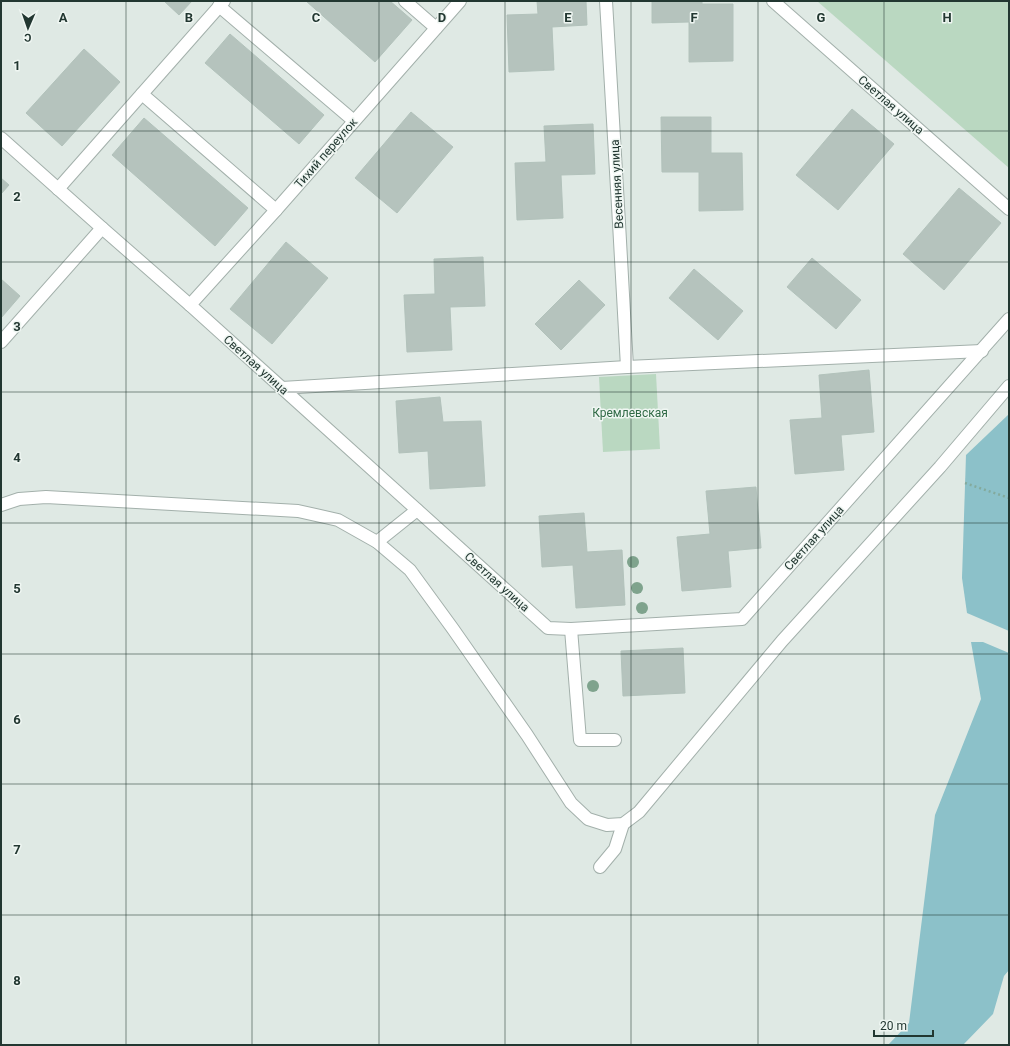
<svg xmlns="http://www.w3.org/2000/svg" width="1010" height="1046" viewBox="0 0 1010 1046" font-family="Roboto,sans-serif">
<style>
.green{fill:#bad8c1}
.water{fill:#8cc1c9}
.building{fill:#b5c3bd;stroke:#b2c2bb}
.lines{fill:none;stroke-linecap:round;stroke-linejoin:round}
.minor-casing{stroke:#a3b0ab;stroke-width:14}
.path{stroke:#83aa9d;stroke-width:2.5;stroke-dasharray:2 3;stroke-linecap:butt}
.minor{stroke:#fff;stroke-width:12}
.tree{fill:#7fa38d}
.grid{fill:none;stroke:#223731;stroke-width:1;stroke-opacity:0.55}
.labels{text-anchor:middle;stroke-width:3;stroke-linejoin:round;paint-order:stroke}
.street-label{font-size:12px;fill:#223731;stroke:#eff6f2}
.park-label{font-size:12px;fill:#306a46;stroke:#eff6f2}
.grid-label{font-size:13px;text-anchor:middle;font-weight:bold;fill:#223731;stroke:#eff6f2;stroke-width:3;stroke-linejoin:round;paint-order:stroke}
</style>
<rect width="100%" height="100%" fill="#dfe9e4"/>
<!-- green -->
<g class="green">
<polygon points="817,1 1009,1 1009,168"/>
<polygon points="656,374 660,449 603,452 599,377"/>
</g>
<!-- water -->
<g class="water">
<polygon points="1009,414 1009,631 967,613 962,578 966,455"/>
<polygon points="971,642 983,642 1009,653 1009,970 1004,976 993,1014 963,1045 888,1045 909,1023 935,815 981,699"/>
</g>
<!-- building -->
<g class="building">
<polygon points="164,1 192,1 179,15"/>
<polygon points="306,1 390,1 412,20 375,62"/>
<polygon points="537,1 586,1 587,25 552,27 554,70 509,72 507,15 538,14"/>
<polygon points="652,1 702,1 702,4 733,4 733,61 689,62 689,22 652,23"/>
<polygon points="230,34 324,115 299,144 205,63"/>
<polygon points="84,49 120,82 62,146 26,113"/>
<polygon points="852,109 894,144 838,210 796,175"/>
<polygon points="411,112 453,147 397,213 355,178"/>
<polygon points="661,117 711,117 711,153 742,153 743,210 699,211 699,172 662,172"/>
<polygon points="144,118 248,208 215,246 112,155"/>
<polygon points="593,124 595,174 561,175 563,218 517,220 515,163 546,162 544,126"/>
<polygon points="1,178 9,185 1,194"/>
<polygon points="959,188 1001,223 944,290 903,254"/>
<polygon points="286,242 328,278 272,344 230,309"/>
<polygon points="483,257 485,306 450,307 452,350 407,352 404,295 435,294 434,259"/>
<polygon points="812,258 861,300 836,329 787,287"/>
<polygon points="694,269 743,311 718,340 669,298"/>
<polygon points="1,279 20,296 1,318"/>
<polygon points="579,280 605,305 561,350 535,324"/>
<polygon points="869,370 874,432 841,435 844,470 795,474 790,420 822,418 819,375"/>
<polygon points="440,397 443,422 481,421 485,486 430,489 428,451 399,453 396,401"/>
<polygon points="756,487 761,548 728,551 731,587 682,591 677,537 710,534 706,491"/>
<polygon points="584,513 587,552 622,550 625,605 576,608 573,565 542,567 539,516"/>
<polygon points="683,648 685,693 623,696 621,651"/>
</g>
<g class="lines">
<!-- minor casing -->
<g class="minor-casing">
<g id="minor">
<polyline points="405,1 436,28"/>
<polyline points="606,1 619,223 627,367"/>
<polyline points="773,1 1009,209"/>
<polyline points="219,6 354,121"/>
<polyline points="142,94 276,210"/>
<polyline points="1,138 102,228 190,305 548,628 571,629 742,619 1009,319"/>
<polyline points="58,189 224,1"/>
<polyline points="190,305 276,210 460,1"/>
<polyline points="1,342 102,228"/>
<polyline points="282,388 627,367 982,351"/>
<polyline points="1,505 19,499 46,497 298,511 338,520 377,542 410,570 453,629 527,735 571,803 588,819 607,825 623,824 639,812 782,641 940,467 1009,386"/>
<polyline points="377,542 417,510"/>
<polyline points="571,629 580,740 615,740"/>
<polyline points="600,867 615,849 623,824"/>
</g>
</g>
<!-- path -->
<polyline class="path" points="965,483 1009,498"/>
<!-- minor -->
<use href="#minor" class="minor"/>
</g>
<!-- trees -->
<g class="tree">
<circle cx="633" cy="562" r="6"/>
<circle cx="637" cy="588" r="6"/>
<circle cx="642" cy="608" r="6"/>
<circle cx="593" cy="686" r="6"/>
</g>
<!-- grid -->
<path class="grid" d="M126 1V1045M252 1V1045M379 1V1045M505 1V1045M631 1V1045M758 1V1045M884 1V1045M1 131H1009M1 262H1009M1 392H1009M1 523H1009M1 654H1009M1 784H1009M1 915H1009"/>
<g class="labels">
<!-- street labels -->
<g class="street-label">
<text transform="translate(891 105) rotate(41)" y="4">Светлая улица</text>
<text transform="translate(326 153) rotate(-49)" y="4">Тихий переулок</text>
<text transform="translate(617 184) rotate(-93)" y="4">Весенняя улица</text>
<text transform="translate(256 365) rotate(42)" y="4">Светлая улица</text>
<text transform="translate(814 538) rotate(-48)" y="4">Светлая улица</text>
<text transform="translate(497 582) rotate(42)" y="4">Светлая улица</text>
</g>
<!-- park labels -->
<g class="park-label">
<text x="630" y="417">Кремлевская</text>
</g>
</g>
<g class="grid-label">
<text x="63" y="22">A</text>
<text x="189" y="22">B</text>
<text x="316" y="22">C</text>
<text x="442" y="22">D</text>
<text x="568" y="22">E</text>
<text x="694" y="22">F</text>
<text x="821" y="22">G</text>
<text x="947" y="22">H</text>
<text x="17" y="70">1</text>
<text x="17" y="201">2</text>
<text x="17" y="331">3</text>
<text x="17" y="462">4</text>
<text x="17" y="593">5</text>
<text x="17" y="724">6</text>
<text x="17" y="854">7</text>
<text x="17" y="985">8</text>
</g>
<!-- border -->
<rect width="1010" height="1046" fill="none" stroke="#223731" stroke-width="4"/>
<!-- north arrow -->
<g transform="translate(28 28) rotate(182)" stroke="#eff6f2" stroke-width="3" paint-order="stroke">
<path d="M0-3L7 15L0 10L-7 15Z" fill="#223731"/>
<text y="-6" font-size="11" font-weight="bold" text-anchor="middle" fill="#223731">С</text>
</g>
<!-- scale -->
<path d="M874 1030v6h59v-6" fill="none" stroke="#223731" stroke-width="2"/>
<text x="880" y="1030" font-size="12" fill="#223731" stroke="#eff6f2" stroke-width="3" paint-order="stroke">20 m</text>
</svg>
